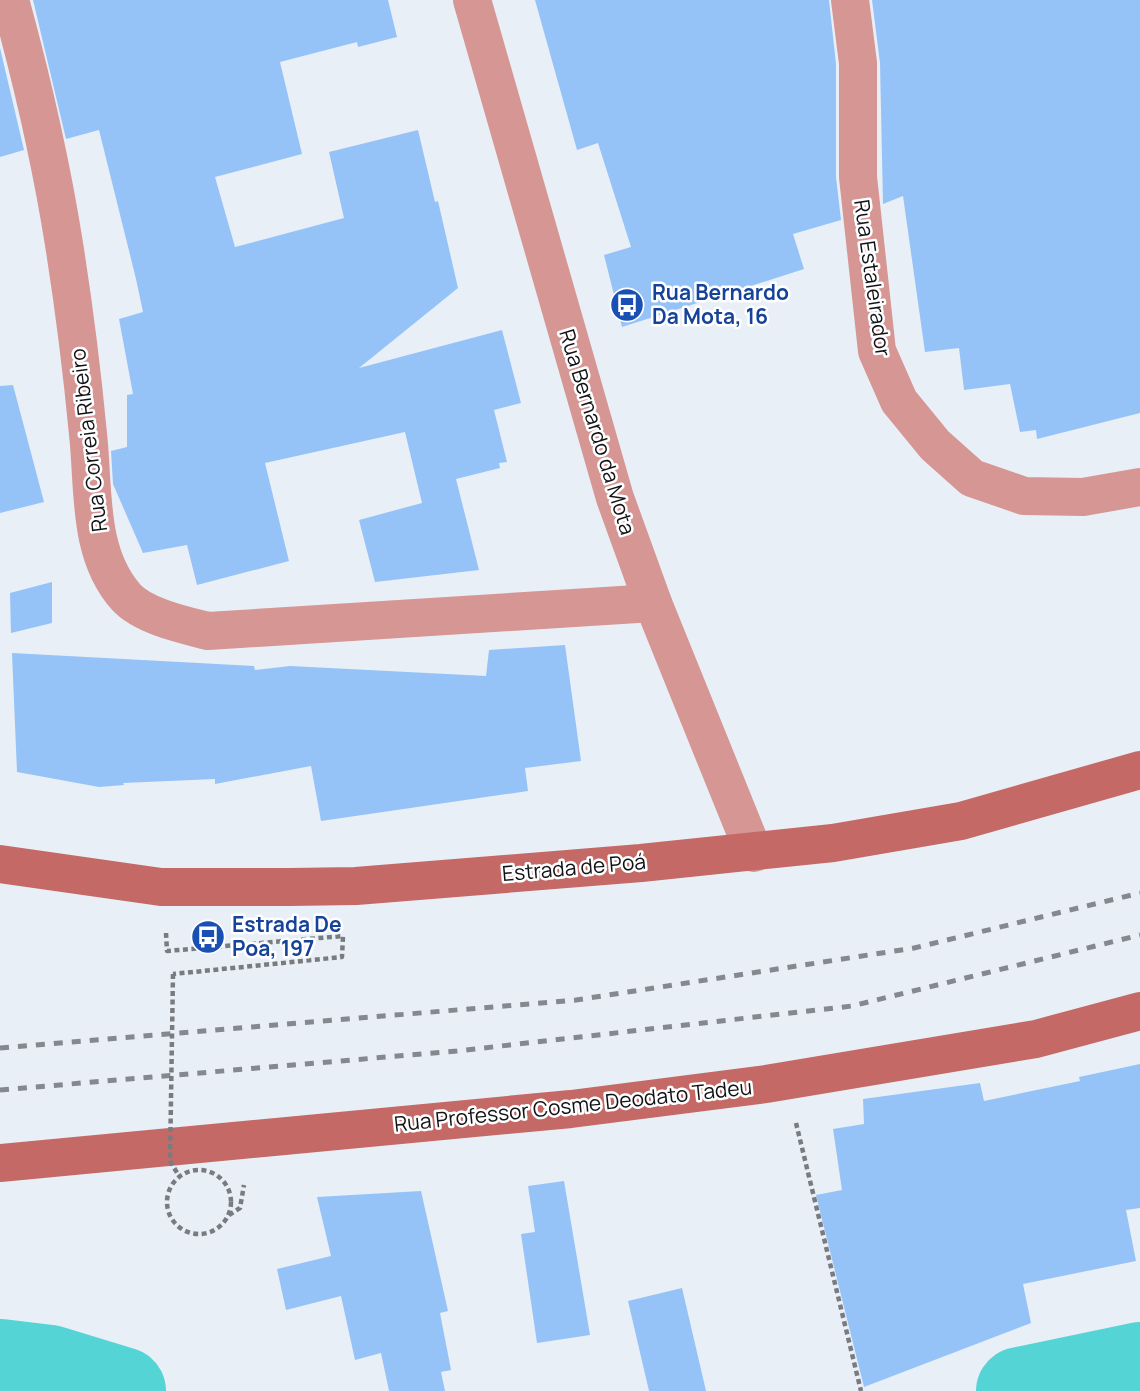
<svg xmlns="http://www.w3.org/2000/svg" width="1140" height="1391" viewBox="0 0 1140 1391" font-family="Manrope,sans-serif">
<style>
.lines{fill:none;stroke-linecap:round;stroke-linejoin:round}
.river{stroke:#55d4d5;stroke-width:88}
.building{fill:#96c3f7}
.path{stroke:#787c81;stroke-width:4.5;stroke-dasharray:5 3.5;stroke-linecap:butt}
.minor{stroke:#d69693;stroke-width:38}
.tertiary{stroke:#d69693;stroke-width:38}
.secondary{stroke:#c46966;stroke-width:38}
.rail{stroke:#85898f;stroke-width:5;stroke-dasharray:9 9;stroke-linecap:butt}
.path-bridge{stroke:#787c81;stroke-width:4.5;stroke-dasharray:5 3.5;stroke-linecap:butt}
.labels{text-anchor:middle;stroke-width:5;stroke-linejoin:round;paint-order:stroke}
.street-label{font-size:21px;fill:#101215;stroke:#fff}
.transit-label{font-size:21px;font-weight:bold;fill:#164399;stroke:#fff;text-anchor:start}
</style>
<rect width="100%" height="100%" fill="#e9eff7"/>
<g class="lines">
<!-- river -->
<g class="river">
<polyline points="0,1363 50,1369 122,1391"/>
<polyline points="1020,1391 1140,1366"/>
</g>
</g>
<!-- building -->
<g class="building">
<polygon points="33,0 388,0 397,37 358,47 357,42 280,62 302,154 215,177 235,247 344,218 329,152 418,130 435,202 438,201 458,288 359,368 502,330 521,403 494,410 507,462 499,463 500,468 456,479 479,570 375,582 359,520 422,503 405,432 265,463 289,561 197,585 187,545 143,553 113,484 111,451 127,447 127,395 133,394 119,319 143,312 136,279 99,130 66,139"/>
<polygon points="535,0 829,0 836,64 836,177 841,220 793,234 804,269 622,327 604,255 631,247 598,143 577,150"/>
<polygon points="872,0 1140,0 1140,413 1037,439 1036,430 1020,432 1010,384 964,390 959,348 925,352 903,196 883,204 880,63"/>
<polygon points="0,48 24,150 0,157"/>
<polygon points="13,385 44,502 0,513 0,386"/>
<polygon points="52,582 52,623 11,633 10,593"/>
<polygon points="565,645 581,761 525,768 528,791 321,821 311,766 215,784 215,779 123,783 124,785 99,787 17,772 12,653 254,666 255,670 290,666 486,676 489,650"/>
<polygon points="1140,1064 1140,1208 1126,1210 1136,1261 1023,1284 1031,1323 864,1387 816,1195 842,1190 833,1129 864,1124 863,1099 980,1083 984,1101 1080,1081 1079,1077"/>
<polygon points="564,1181 590,1335 537,1343 521,1234 535,1232 528,1186"/>
<polygon points="421,1191 448,1311 440,1313 451,1370 441,1372 445,1391 389,1391 381,1353 355,1360 341,1296 286,1310 277,1269 331,1256 317,1197"/>
<polygon points="682,1288 706,1391 649,1391 628,1301"/>
</g>
<g class="lines">
<!-- path -->
<g class="path">
<polyline points="166,933 167,951 343,936 342,957 173,974"/>
<polyline points="796,1123 861,1391"/>
<circle cx="199" cy="1202" r="32"/>
<polyline points="229,1215 240,1208 244,1185"/>
</g>
<!-- minor -->
<g class="minor">
<path d="M10 0C32 80 51 162 64 244 74 307 82 371 88 434 94 488 87 553 126 597 143 616 184 625 208 631L653 603"/>
<polyline points="850,0 858,63 858,177 877,351 899,401 935,445 972,478 1024,496 1083,497 1140,487"/>
</g>
<!-- tertiary -->
<polyline class="tertiary" points="472,0 615,498 653,603 754,853"/>
<!-- secondary -->
<g class="secondary">
<polyline points="0,864 161,887 290,887 356,886 641,863 833,843 961,821 1140,770"/>
<polyline points="0,1163 571,1109 766,1084 1036,1039 1140,1011"/>
</g>
<!-- rail -->
<g class="rail">
<polyline points="0,1048 576,1000 914,948 1140,893"/>
<polyline points="0,1090 457,1051 852,1006 1140,935"/>
</g>
<!-- path-bridge -->
<polyline class="path-bridge" points="173,974 170,1161 179,1176"/>
</g>
<!-- icons -->
<defs>
<g id="bus-disc" transform="scale(1.75)"><circle r="9.5" fill="#1a4fb4" stroke="#fff"/><path d="M-5-6H5V4H4V6H2V4H-2V6H-4V4H-5ZM-3.5-4V0h7V-4ZM-3.5 1.2v1.5H-2V1.2ZM2 1.2v1.5H3.5V1.2Z" fill="#fff"/></g>
</defs>
<g fill-rule="evenodd">
<use href="#bus-disc" x="627" y="305"/>
<use href="#bus-disc" x="208" y="937"/>
</g>
<g class="labels">
<!-- street labels -->
<g class="street-label">
<text transform="translate(872 278) rotate(82)" y="7">Rua Estaleirador</text>
<text transform="translate(597 432) rotate(73)" y="7">Rua Bernardo da Mota</text>
<text transform="translate(89 440) rotate(-97)" y="7">Rua Correia Ribeiro</text>
<text transform="translate(574 868) rotate(-5)" y="7">Estrada de Poá</text>
<text transform="translate(573 1106) rotate(-6)" y="7">Rua Professor Cosme Deodato Tadeu</text>
</g>
<!-- transit labels -->
<g class="transit-label">
<text x="652" y="300">Rua Bernardo<tspan x="652" dy="24">Da Mota, 16</tspan></text>
<text x="232" y="932">Estrada De<tspan x="232" dy="24">Poa, 197</tspan></text>
</g>
</g>
</svg>
